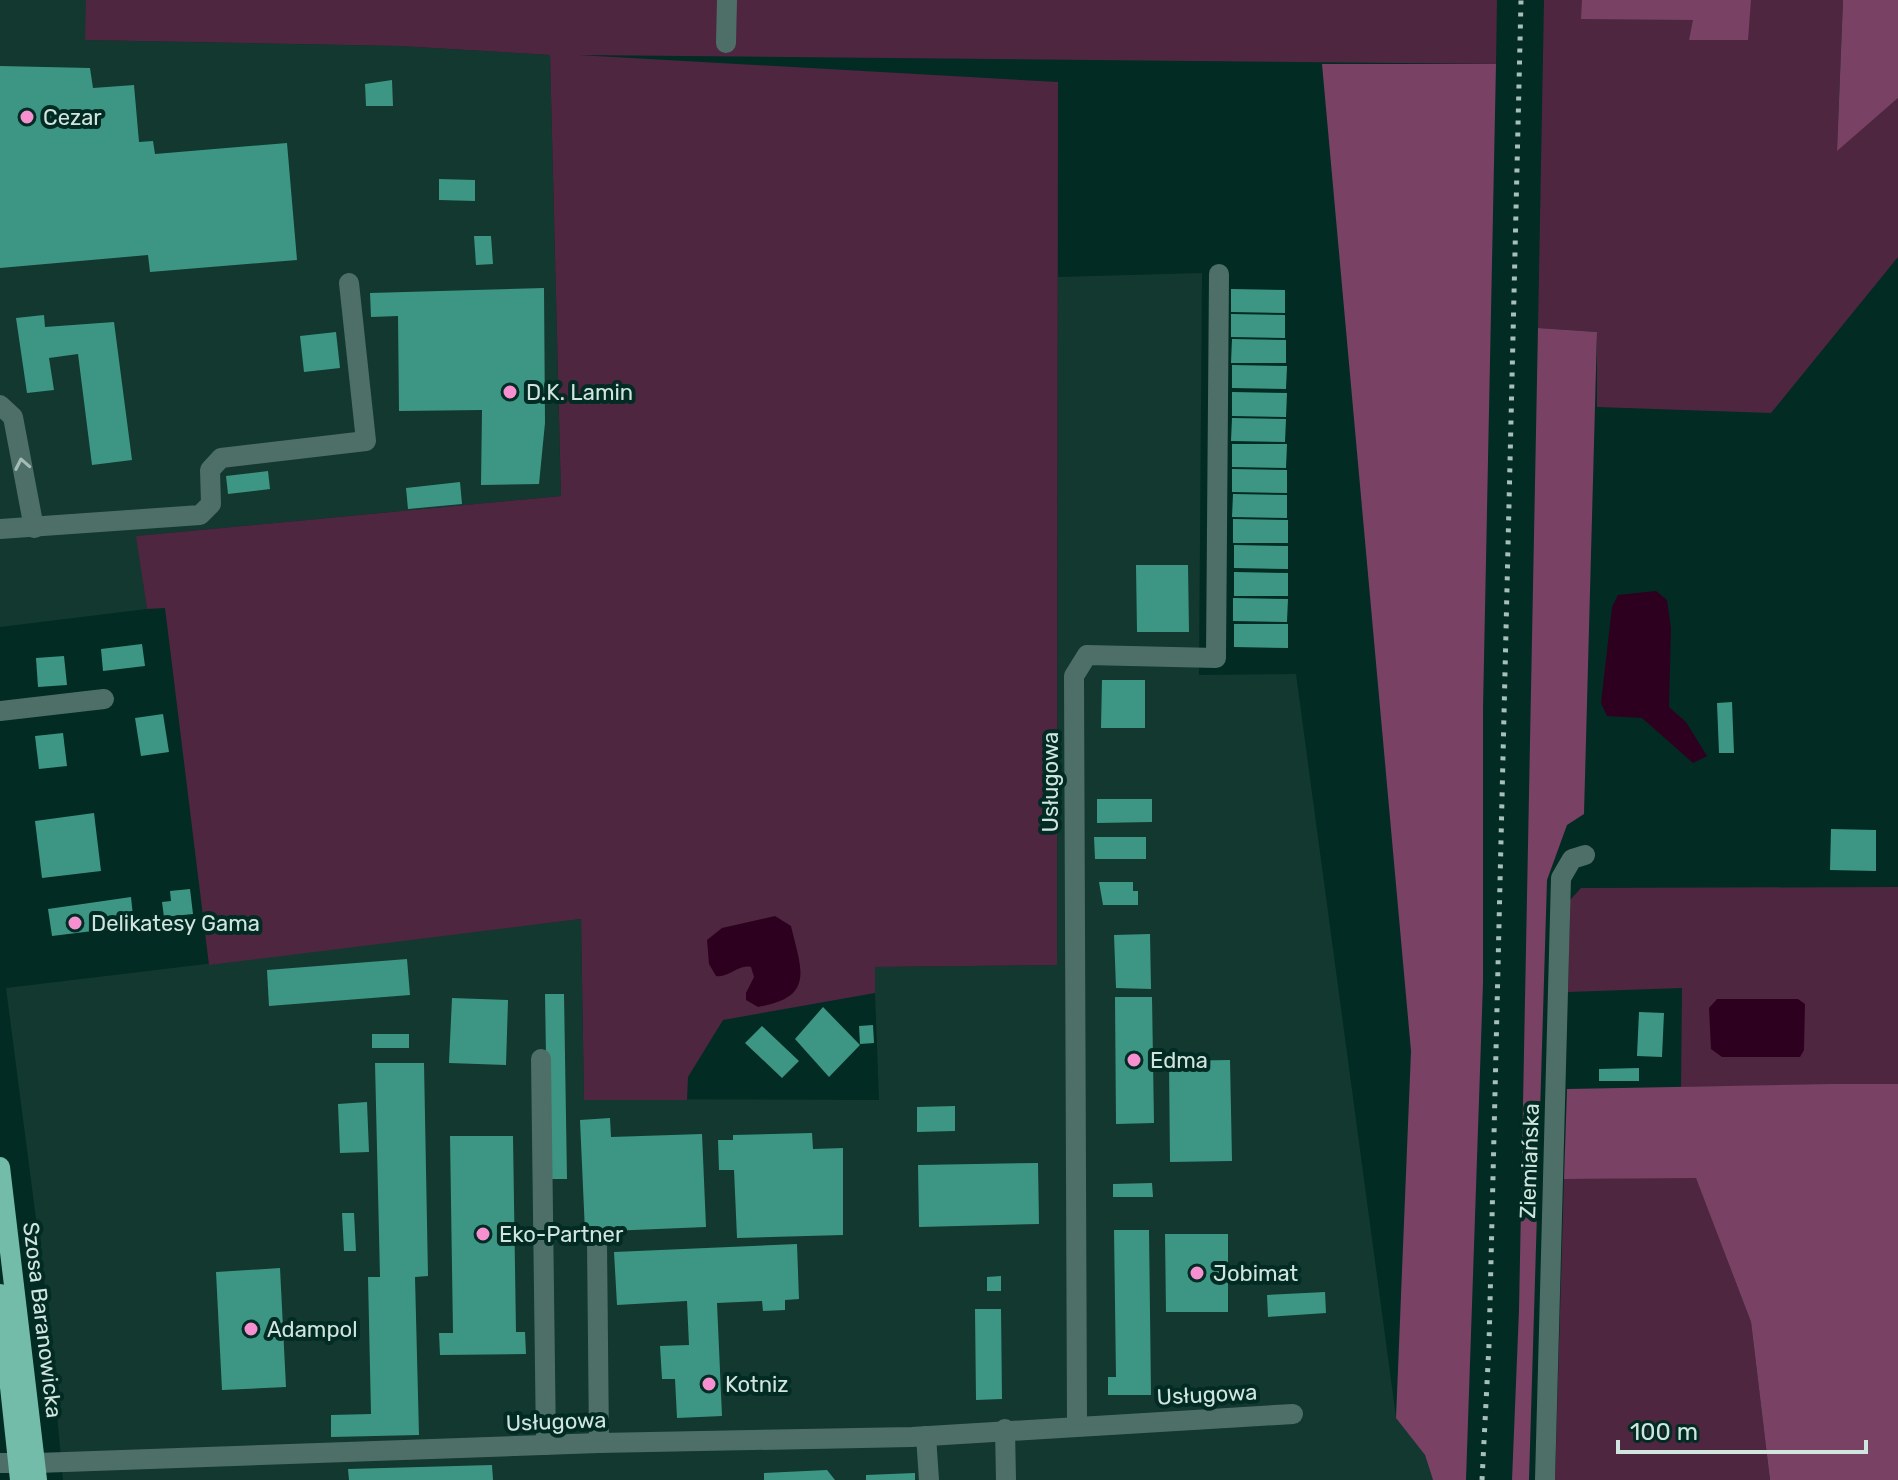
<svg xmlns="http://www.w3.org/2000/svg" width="1898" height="1480" viewBox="0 0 1898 1480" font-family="Rubik,sans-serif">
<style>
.built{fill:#123830}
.green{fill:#4e2640}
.forest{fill:#794164}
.water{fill:#2d001f}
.building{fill:#3d9683}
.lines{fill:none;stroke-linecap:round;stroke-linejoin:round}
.minor{stroke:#4e6f67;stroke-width:20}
.major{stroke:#74bcaa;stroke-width:20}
.rail{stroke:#a8c0ba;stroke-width:5;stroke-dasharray:4 8;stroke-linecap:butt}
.oneway{stroke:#a3bcb5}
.poi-dot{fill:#f690d0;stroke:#022b23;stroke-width:3}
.labels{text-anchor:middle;stroke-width:8;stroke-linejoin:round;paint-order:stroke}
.poi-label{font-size:22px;fill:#d1e5df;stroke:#022b23;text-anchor:start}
.street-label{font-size:22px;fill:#d1e5df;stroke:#022b23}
</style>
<rect width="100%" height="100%" fill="#022b23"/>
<!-- built -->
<g class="built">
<polygon points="0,0 86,0 86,40 399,46 550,55 561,496 137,536 147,609 0,627"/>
<polygon points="1202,273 1199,675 1296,674 1396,1417 1425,1455 1433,1480 63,1480 46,1296 6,988 581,919 584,1099 879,1100 874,967 1057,965 1058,277"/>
</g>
<!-- green -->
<g class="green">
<polygon points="86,0 1497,0 1496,64 578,55 1058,82 1057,965 875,967 875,993 723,1020 688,1077 687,1100 584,1100 581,919 209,965 165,608 147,609 136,536 561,496 550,55 399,46 85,40"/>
<polygon points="1544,0 1843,0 1837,150 1898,98 1898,257 1771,413 1597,407 1597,332 1538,328"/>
<polygon points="1898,887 1898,1084 1681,1087 1682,988 1568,992 1570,900 1581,888"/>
<polygon points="1696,1177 1751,1322 1770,1480 1555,1480 1564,1179"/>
</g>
<!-- forest -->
<g class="forest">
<polygon points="1582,0 1751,0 1748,40 1689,40 1693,20 1581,19"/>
<polygon points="1843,0 1898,0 1898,98 1837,151"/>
<polygon points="1322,64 1496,64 1483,709 1483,983 1466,1480 1433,1480 1425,1455 1396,1418 1411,1051"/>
<polygon points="1538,328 1597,332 1584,814 1567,825 1547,880 1529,1480 1512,1480 1519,1310"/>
<polygon points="1832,1084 1898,1084 1898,1480 1770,1480 1751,1322 1696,1178 1564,1179 1567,1089"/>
</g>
<!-- water -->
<g class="water">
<polygon points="1656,591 1667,600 1671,628 1669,707 1686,722 1707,756 1693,763 1642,718 1607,716 1601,703 1612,607 1618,595"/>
<path d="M775 916 791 926C801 969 816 997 758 1007L746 1000V993L754 977 751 967C738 964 730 978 716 976L709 964 707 940 722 928Z"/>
<polygon points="1717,999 1798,999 1805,1004 1804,1050 1800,1057 1722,1057 1711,1049 1709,1008"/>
</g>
<!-- building -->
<g class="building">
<polygon points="0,66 90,68 93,88 134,85 139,142 153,141 155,154 287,143 297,260 150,272 148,255 0,268"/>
<polygon points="392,80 393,106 366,106 365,84"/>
<polygon points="439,179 475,180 475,201 439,200"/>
<polygon points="474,236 491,236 493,264 476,265"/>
<polygon points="544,288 545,423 539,484 481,485 482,410 399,411 398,316 371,317 370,293"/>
<polygon points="1231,289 1285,290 1285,313 1231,312"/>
<polygon points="1231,314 1285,315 1285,338 1231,337"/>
<polygon points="44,315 45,327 114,322 132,460 92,465 78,354 49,358 54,390 27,393 16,318"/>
<polygon points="336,332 340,368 304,372 300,336"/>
<polygon points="1232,339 1286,340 1286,363 1231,363"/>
<polygon points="1232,365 1287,366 1286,389 1232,388"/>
<polygon points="1232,392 1287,393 1286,417 1232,416"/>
<polygon points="1232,418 1286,419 1285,442 1231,441"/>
<polygon points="1232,444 1287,444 1286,468 1232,467"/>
<polygon points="1232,469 1287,470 1287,493 1232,492"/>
<polygon points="268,471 270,489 228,494 226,476"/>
<polygon points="460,482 462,504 408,509 406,488"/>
<polygon points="1233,494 1287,495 1287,518 1232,517"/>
<polygon points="1233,519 1288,520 1288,543 1233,543"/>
<polygon points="1234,545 1288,546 1288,569 1234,568"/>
<polygon points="1136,565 1188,565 1189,632 1137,632"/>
<polygon points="1234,572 1288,573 1288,596 1234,596"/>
<polygon points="1233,598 1288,599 1287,622 1233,621"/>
<polygon points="1234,624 1288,624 1288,648 1234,647"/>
<polygon points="142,644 145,666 103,671 101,649"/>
<polygon points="64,656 67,685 38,687 36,658"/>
<polygon points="1102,680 1145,680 1145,728 1101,728"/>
<polygon points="1732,702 1734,753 1719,753 1717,703"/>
<polygon points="163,714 169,752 141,756 135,718"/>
<polygon points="63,733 67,766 39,769 35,736"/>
<polygon points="1097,799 1152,799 1152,822 1097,823"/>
<polygon points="94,813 101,871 42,878 35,821"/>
<polygon points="1831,829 1876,830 1876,871 1830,870"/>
<polygon points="1094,837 1146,837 1146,859 1095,859"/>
<polygon points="1099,882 1133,882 1133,891 1138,891 1138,905 1103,905"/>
<polygon points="190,889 193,914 164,917 162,902 171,901 170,891"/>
<polygon points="131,897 134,926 52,936 48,909"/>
<polygon points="1150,934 1151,989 1116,988 1114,935"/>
<polygon points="407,959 410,995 269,1006 267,970"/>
<polygon points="545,994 564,994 567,1179 548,1179"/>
<polygon points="1115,997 1152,997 1154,1123 1116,1124"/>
<polygon points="452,998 508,1000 506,1065 449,1063"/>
<polygon points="823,1007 860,1045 829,1077 795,1039"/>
<polygon points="1639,1012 1664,1013 1662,1057 1637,1056"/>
<polygon points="873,1025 874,1043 860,1044 859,1026"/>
<polygon points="762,1026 799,1061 782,1078 745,1043"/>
<rect x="372" y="1034" width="37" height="14"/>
<polygon points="1230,1060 1232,1161 1170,1162 1169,1061"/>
<polygon points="375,1063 424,1063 428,1276 415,1277 419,1435 331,1437 331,1415 371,1414 368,1277 380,1277"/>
<polygon points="1639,1068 1639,1081 1599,1081 1599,1069"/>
<polygon points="367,1102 369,1152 340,1153 338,1104"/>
<polygon points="955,1106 955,1131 917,1132 917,1107"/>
<polygon points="610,1118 611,1137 702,1134 706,1227 585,1232 580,1120"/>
<polygon points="812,1133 813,1149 843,1148 843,1235 737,1238 734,1170 719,1170 718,1140 733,1140 733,1135"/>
<polygon points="450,1136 513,1136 516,1332 525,1332 526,1354 440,1355 439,1333 453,1333"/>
<polygon points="1038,1163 1039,1224 919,1227 918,1165"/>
<polygon points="1152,1183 1153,1197 1113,1197 1113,1184"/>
<polygon points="342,1213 354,1213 356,1251 344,1251"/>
<polygon points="1114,1230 1149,1230 1151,1395 1108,1395 1108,1377 1116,1377"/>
<polygon points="1165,1234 1228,1234 1228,1312 1166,1312"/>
<polygon points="797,1244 799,1299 785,1300 785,1310 763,1311 762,1301 717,1303 722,1416 677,1418 675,1379 662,1379 660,1346 689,1345 687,1301 617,1305 614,1252"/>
<polygon points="280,1268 286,1387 222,1390 216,1272"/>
<polygon points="1001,1276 1001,1291 987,1291 987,1277"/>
<polygon points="1325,1292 1326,1313 1268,1317 1267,1295"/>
<polygon points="975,1309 1001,1309 1002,1399 976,1400"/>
<polygon points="492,1465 493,1480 349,1480 348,1469"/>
<polygon points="827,1470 835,1480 764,1480 764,1473"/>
<polygon points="915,1473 915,1480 866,1480 866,1475"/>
</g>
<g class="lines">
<!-- minor -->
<g class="minor">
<polyline points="726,43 727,0"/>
<polyline points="0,405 13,417 34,528"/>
<polyline points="0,529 200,515 211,504 210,470 221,458 366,441 349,283"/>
<polyline points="0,711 104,699"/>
<polyline points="541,1059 546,1445"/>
<polyline points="597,1241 599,1443"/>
<polyline points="1077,1424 1074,676 1087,655 1216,658 1219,274"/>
<polyline points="1005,1429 1006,1480"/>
<polyline points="926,1436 929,1480"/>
<polyline points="0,1463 20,1463"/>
<polyline points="37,1463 599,1443 912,1437 1293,1414"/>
<polyline points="1545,1480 1561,878 1572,859 1585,855"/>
</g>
<!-- major -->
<g class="major">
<polyline points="0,1167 37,1480"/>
<polyline points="0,1294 20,1480"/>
</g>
<!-- rail -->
<polyline class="rail" points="1482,1480 1489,1345 1521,0"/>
</g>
<!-- one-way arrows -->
<defs><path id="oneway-chevron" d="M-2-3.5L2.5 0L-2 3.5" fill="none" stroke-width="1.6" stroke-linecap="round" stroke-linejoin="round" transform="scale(2)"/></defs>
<use class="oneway" href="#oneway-chevron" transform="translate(22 464) rotate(-101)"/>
<!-- markers -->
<g class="poi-dot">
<circle cx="27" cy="117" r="8"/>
<circle cx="510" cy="392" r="8"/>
<circle cx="75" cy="923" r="8"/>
<circle cx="1134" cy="1060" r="8"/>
<circle cx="483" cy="1234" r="8"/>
<circle cx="1197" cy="1273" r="8"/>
<circle cx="251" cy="1329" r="8"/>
<circle cx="709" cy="1384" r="8"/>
</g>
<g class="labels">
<!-- poi labels -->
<g class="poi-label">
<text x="43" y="125">Cezar</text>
<text x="526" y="400">D.K. Lamin</text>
<text x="91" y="931">Delikatesy Gama</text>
<text x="1150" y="1068">Edma</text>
<text x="499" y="1242">Eko-Partner</text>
<text x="1213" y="1281">Jobimat</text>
<text x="267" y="1337">Adampol</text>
<text x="725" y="1392">Kotniz</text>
</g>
<!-- street labels -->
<g class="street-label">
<text transform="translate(1050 782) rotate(-90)" y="8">Usługowa</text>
<text transform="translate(1529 1161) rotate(-88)" y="8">Ziemiańska</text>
<text transform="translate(43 1320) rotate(83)" y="8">Szosa Baranowicka</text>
<text transform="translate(1207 1394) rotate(-3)" y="8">Usługowa</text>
<text transform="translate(556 1421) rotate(-2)" y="8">Usługowa</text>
</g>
</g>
<!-- scale -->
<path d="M1618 1440v12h248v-12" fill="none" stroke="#d1e5df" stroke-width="4"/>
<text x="1630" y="1440" font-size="24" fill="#d1e5df" stroke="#022b23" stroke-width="6" paint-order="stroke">100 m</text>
</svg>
